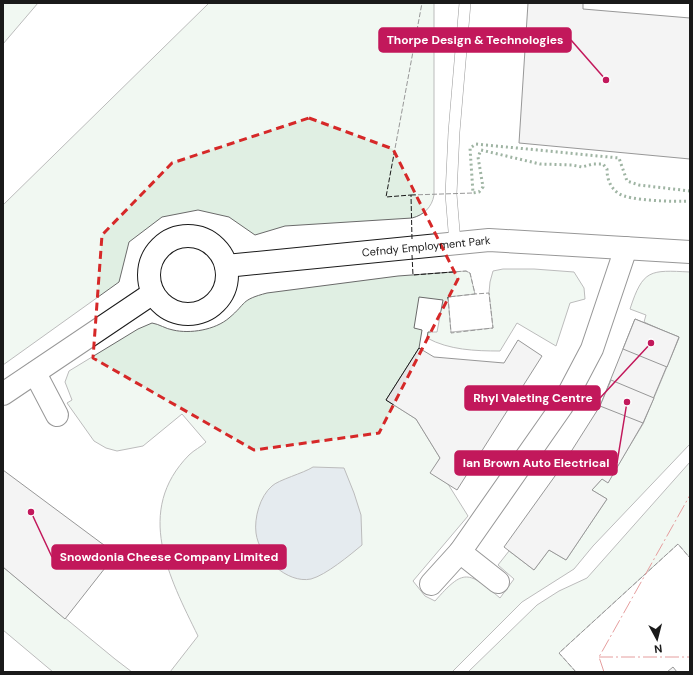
<svg xmlns="http://www.w3.org/2000/svg" width="693" height="675" viewBox="0 0 693 675" font-family="'DM Sans',sans-serif">
<style>
.green{fill:#e0efe3;stroke:#6a6a6a}
.water{fill:#c6d2dc;stroke:#6a6a6a}
.building{fill:#e6e6e6;stroke:#1a1a1a}
.lines{fill:none;stroke-linecap:round;stroke-linejoin:round}
.lane-casing{stroke:#1a1a1a;stroke-width:12}
.street-casing{stroke:#1a1a1a;stroke-width:24}
.lane{stroke:#fff;stroke-width:11}
.street{stroke:#fff;stroke-width:22}
.hedge{stroke:#2b5a34;stroke-width:3;stroke-dasharray:2 3;stroke-linecap:butt}
.fence{stroke:#1a1a1a;stroke-width:1;stroke-dasharray:5 2;stroke-linecap:butt}
.power{stroke:#c62828;stroke-width:1;stroke-dasharray:14 3 2 3;stroke-linecap:butt}
.marked{fill:none;stroke:#d62828;stroke-width:3;stroke-dasharray:8 5;stroke-linejoin:round}
.labels{text-anchor:middle;stroke-width:3;stroke-linejoin:round;paint-order:stroke}
.street-label{font-size:11px;fill:#1a1a1a;stroke:#fff}
.leader{fill:none;stroke:#c2185b;stroke-width:1.5}
.callout-dot{fill:#c2185b;stroke:#fff;stroke-width:1.5}
.callout{fill:#c2185b;stroke:#c2185b;stroke-width:1.5}
.callout-label{font-size:12px;text-anchor:middle;font-weight:bold;fill:#fff}
</style>
<rect width="100%" height="100%" fill="#fff"/>
<!-- green -->
<g class="green">
<polygon points="3,3 38,3 3,44"/>
<path d="M209 3H434V195C432 207 424 215 412 218L285 226 255 235 229 217 198 210 162 217 129 242 119 282 3 365V205Z"/>
<path d="M503 269H534L574 272 584 288 585 299 570 303 556 346 517 323 500 351C475 351 449 350 427 338L428 332H437L443 300 419 297 414 328 422 330 419 348 386 400 416 419 440 458 431 473 448 484 468 516 413 581 425 596 435 601C464 568 468 571 500 598L514 579 498 565 509 551 534 570 549 550 566 560 607 499 592 490 602 479 608 482 643 424 679 338 644 322 646 315 630 309C643 269 650 270 690 272V444L593 546 574 569 522 602 452 672H170L198 636C169 577 134 511 189 455 194 450 201 447 206 442L182 414 143 446 117 451 106 448 94 441 67 403 72 400 65 382 69 371 138 329 152 323C159 324 166 329 173 330 190 334 215 330 229 318 247 303 240 300 267 293L398 276 466 271 470 273 475 294 448 297 451 332 493 328 489 293 490 282 493 271Z"/>
<polygon points="690,462 690,558 678,544 559,653 576,672 468,672 537,605 559,591 587,578"/>
<polygon points="3,567 115,659 132,672 53,672 3,630"/>
</g>
<!-- water -->
<path class="water" d="M313 467 344 468 354 493 361 515 362 545C350 555 326 575 311 579 287 584 259 557 256 533 254 518 260 496 272 486 278 480 304 473 313 467Z"/>
<!-- building -->
<g class="building">
<polygon points="528,3 583,3 583,9 690,18 690,159 519,143"/>
<polygon points="635,319 679,337 643,423 608,483 602,479 592,490 607,499 566,560 549,550 534,570 504,547 560,469 600,406"/>
<polygon points="635,319 679,337 667,367 623,349"/>
<polygon points="518,340 542,356 457,490 430,473 440,458 416,419 386,400 419,348 434,357 504,363"/>
<polygon points="611,380 654,398 643,423 600,406"/>
<polygon points="3,470 116,554 65,619 3,567"/>
<polygon points="673,667 677,672 667,672"/>
</g>
<g class="lines">
<!-- lane casing -->
<g class="lane-casing">
<polyline id="lane" points="455,243 451,194 454,132 465,3"/>
</g>
<!-- street casing -->
<g class="street-casing">
<g id="street">
<circle cx="188" cy="275" r="39"/>
<path id="s1" d="M226 266 489 240 690 252"/>
<polyline points="35,373 57,415"/>
<polyline points="3,394 153,293"/>
<polyline points="460,552 498,582"/>
<polyline points="431,584 460,552 562,406 592,349 626,248"/>
</g>
</g>
<!-- lane -->
<use href="#lane" class="lane"/>
<!-- street -->
<use href="#street" class="street"/>
<!-- hedge -->
<path class="hedge" d="M690 191 639 185 627 181 619 158 476 144 470 148 473 193 479 192 483 187 478 157 481 150 540 164 572 165 582 167 593 164H603L607 169C607 179 610 187 618 193 628 201 677 202 690 201"/>
<!-- fence -->
<g class="fence">
<polyline points="411,195 473,193"/>
<polyline points="412,239 411,195 386,197 422,3"/>
<polyline points="412,255 413,275 466,271 470,273 475,294 448,297 451,333 493,328 489,293 475,294"/>
<polyline points="576,672 559,653 678,544 690,558"/>
</g>
<!-- power -->
<g class="power">
<polyline points="599,657 690,657"/>
<polyline points="604,672 599,657 690,495"/>
</g>
</g>
<!-- marked area -->
<path d="M0 0H693V675H0ZM309 118 393 149 458 279 379 433 254 450 93 358 102 235 172 163Z" fill="#fff" fill-opacity=".55" fill-rule="evenodd"/>
<path class="marked" d="M309 118 393 149 458 279 379 433 254 450 93 358 102 235 172 163Z"/>
<g class="labels">
<!-- street labels -->
<g class="street-label">
<text dy="4" stroke="none"><textPath href="#s1" startOffset="201">Cefndy Employment Park</textPath></text>
</g>
</g>
<!-- callouts -->
<path class="leader" d="M606 80L571 40M651 343L600 398M627 402L617 463M31 512L52 557"/>
<g class="callout-dot">
<circle cx="606" cy="80" r="4"/>
<circle cx="651" cy="343" r="4"/>
<circle cx="627" cy="402" r="4"/>
<circle cx="31" cy="512" r="4"/>
</g>
<g class="callout">
<rect x="379" y="28" width="192" height="24" rx="4"/>
<rect x="465" y="386" width="135" height="24" rx="4"/>
<rect x="455" y="451" width="162" height="24" rx="4"/>
<rect x="52" y="545" width="234" height="24" rx="4"/>
</g>
<g class="callout-label">
<text x="475" y="44">Thorpe Design &amp; Technologies</text>
<text x="533" y="402">Rhyl Valeting Centre</text>
<text x="536" y="467">Ian Brown Auto Electrical</text>
<text x="169" y="561">Snowdonia Cheese Company Limited</text>
</g>
<!-- border -->
<rect width="693" height="675" fill="none" stroke="#1a1a1a" stroke-width="8"/>
<!-- north arrow -->
<g transform="translate(657 639) rotate(173)" stroke="#ffffff" stroke-width="3" paint-order="stroke">
<path d="M0-3L7 15L0 10L-7 15Z" fill="#1a1a1a"/>
<text y="-6" font-size="11" font-weight="bold" text-anchor="middle" fill="#1a1a1a">N</text>
</g>
</svg>
